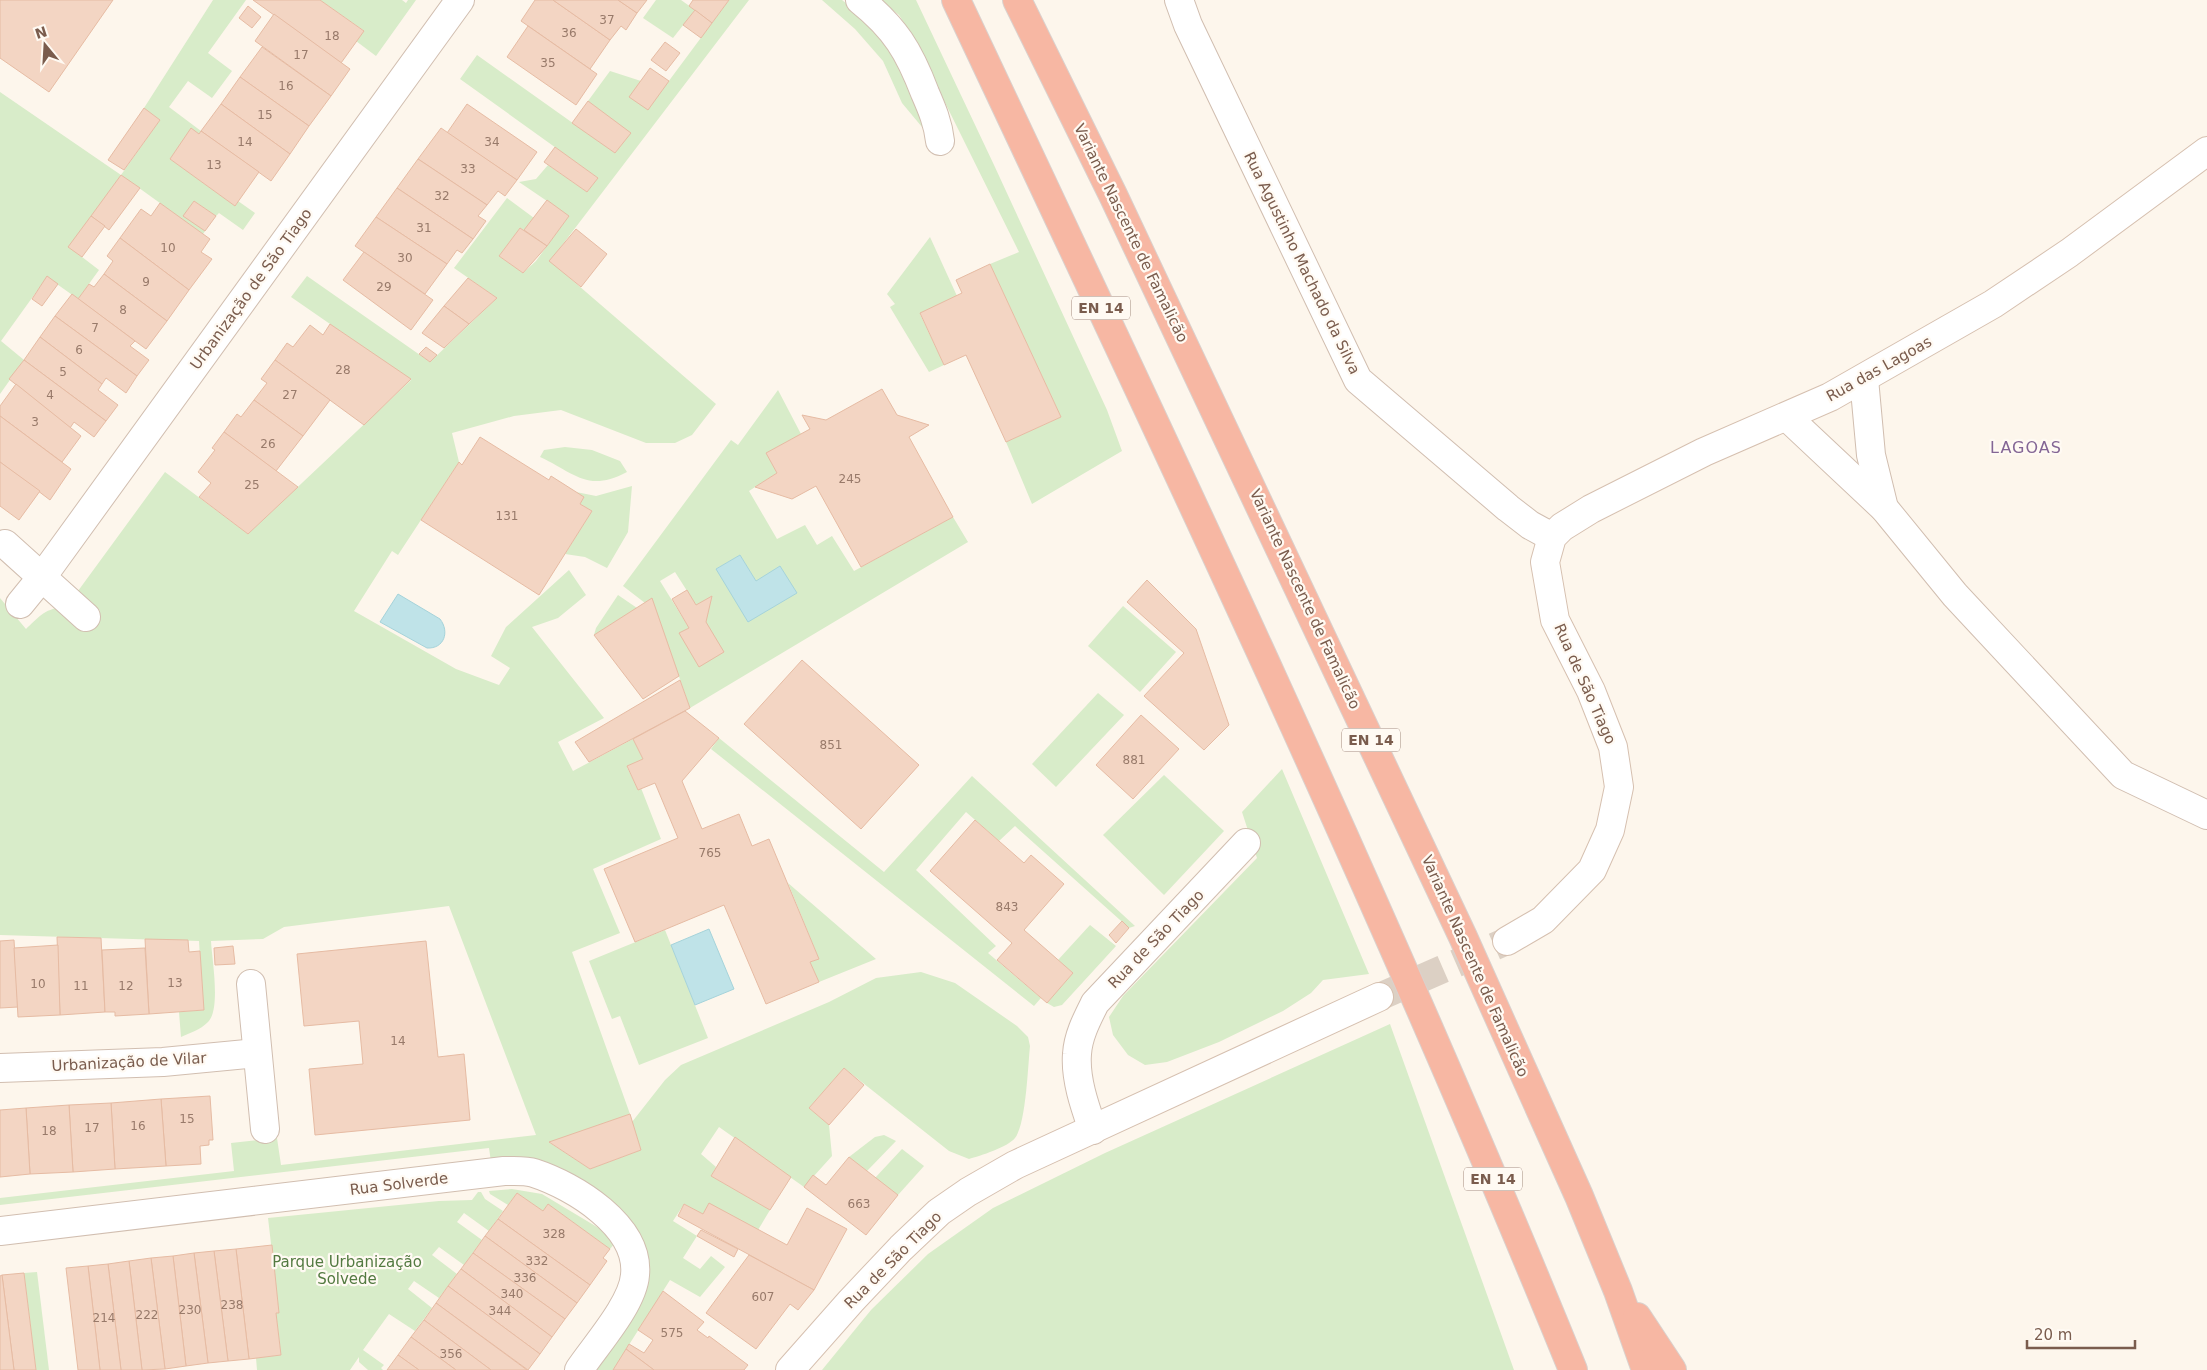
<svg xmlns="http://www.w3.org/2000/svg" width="2207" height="1370" viewBox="0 0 2207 1370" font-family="'DejaVu Sans',sans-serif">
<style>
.green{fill:#d8ecc9;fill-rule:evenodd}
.water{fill:#bfe3e8;stroke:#a5d3da}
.building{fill:#f3d5c3;stroke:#e6bba3}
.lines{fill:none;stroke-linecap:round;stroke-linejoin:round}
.secondary-tunnel{stroke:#dcd0c4;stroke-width:28;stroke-dasharray:28 14;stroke-linecap:butt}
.street-casing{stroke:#d1beb0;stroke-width:30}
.secondary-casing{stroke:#d6c0b0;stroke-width:30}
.highway-casing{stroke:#dad1cd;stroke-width:30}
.street{stroke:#fff;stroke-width:28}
.secondary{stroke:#fff;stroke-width:28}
.highway{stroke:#f7b7a3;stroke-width:28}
.labels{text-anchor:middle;stroke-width:4.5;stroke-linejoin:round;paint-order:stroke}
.number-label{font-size:12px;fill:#987a6a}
.shield{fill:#fffaf3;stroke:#a28b7f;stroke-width:1}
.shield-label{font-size:14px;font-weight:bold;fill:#7a5c4d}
.street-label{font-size:15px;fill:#7a5c4d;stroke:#fffaf3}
.park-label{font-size:15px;fill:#537a41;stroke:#fffaf3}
.neighbourhood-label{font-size:16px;letter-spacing:1px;fill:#846695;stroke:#fffaf3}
</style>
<rect width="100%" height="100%" fill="#fdf6ec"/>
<!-- green -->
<g class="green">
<polygon points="213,0 246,0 208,53 232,71 212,98 188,81 169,107 201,131 199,134 191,129 170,159 235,206 238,201 255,213 243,230 219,213 216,216 194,201 184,216 205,231 203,234 121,175 69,247 99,270 78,299 47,277 1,341 24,360 0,394 0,92 121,175 160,120 144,108"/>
<polygon points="320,0 402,0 406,3 408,0 416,0 376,56 356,41 363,30"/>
<polygon points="656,0 681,0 695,10 673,38 643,18"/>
<path d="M729 0H749L550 261 716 404 692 435 675 443H646L561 410 514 416 452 433 459 462 398 555 392 551 354 611 456 669 499 685 510 668 491 656 506 627 569 570 586 595 558 618 532 627 604 718 558 742 573 771 633 739 643 759 627 767 638 790 641 788 661 839 593 869 620 933 572 952 630 1114 550 1143 590 1169 641 1150 632 1122 665 1080 681 1065 829 1002 876 978 921 972 955 983 1017 1026 1028 1037 1030 1046C1028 1065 1026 1125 1015 1138 1008 1147 980 1156 969 1159L949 1151 844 1068 809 1108 829 1125 832 1156 804 1187 719 1127 701 1154 716 1167 711 1176 770 1210 758 1230 709 1204 703 1214 684 1204 673 1221 697 1236 683 1258 700 1269 711 1256 725 1267 700 1297 670 1280 613 1370H592L642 1299 616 1206 564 1170 532 1158 491 1162 489 1148 0 1205V1198L234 1171 231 1143 277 1138 281 1165 536 1135 449 906 284 927 263 939 211 941C212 960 221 1009 208 1022 200 1030 190 1033 181 1037L179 1012 203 1010 199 941 0 935V598L26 629C37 619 45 608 61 608L83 629 100 611 78 591 165 472 248 534 411 380 291 297 307 276 430 362 497 298 454 268 507 198 534 218 524 230 520 228 499 256 523 273 536 261 569 216 519 182 536 179 548 165 587 192 598 178 460 79 477 55 615 153 630 133 588 101 610 71 641 81 648 109Z"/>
<polygon points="822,0 842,0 868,21 888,42 925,124 922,127 902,103 883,61 855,29"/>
<polygon points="880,0 916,0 994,165 1107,410 1122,451 1032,504 1006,442 1061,417 990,264 1019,252 910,32 899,15"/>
<polygon points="930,237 957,296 920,314 944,365 929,372 890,307 895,304 887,294"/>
<path d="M778 390 801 434 767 453 777 473 749 491 777 539 805 525 817 545 832 536 854 571 953 517 968 542 690 708 652 599 645 603 623 586 731 440 738 445ZM740 555 756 581 716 569ZM675 572 696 605 699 666 680 633 689 628 660 581Z"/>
<path d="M565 447 592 450 620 461 627 472C587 493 575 473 540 457L544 450Z"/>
<polygon points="632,486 628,532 607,568 585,557 565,554 592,511 580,504 584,497 576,492 596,496"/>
<polygon points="618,595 637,608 594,635 596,628"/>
<polygon points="1123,606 1176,652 1140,692 1088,646"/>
<polygon points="1098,693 1124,715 1056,787 1032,764"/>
<polygon points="719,738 884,872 972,776 1135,926 1129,928 1015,826 999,841 966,812 916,870 996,946 988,953 1041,998 1034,1006 711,749"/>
<polygon points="1282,769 1369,974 1323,980 1311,993 1283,1011 1219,1042 1167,1062 1145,1065 1128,1055 1113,1035 1109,1017 1123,996 1257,858 1242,812"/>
<polygon points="1164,775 1224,831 1164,895 1103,835"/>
<polygon points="788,883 876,959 819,982 810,962 819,959"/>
<polygon points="1090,925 1116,946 1062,1005 1054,1007 1047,1003 1073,973 1058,960"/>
<polygon points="665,930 708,1038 639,1065 620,1016 612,1019 589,961"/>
<polygon points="1390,1024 1514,1370 822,1370 871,1310 928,1254 993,1208 1105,1153"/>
<polygon points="884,1135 896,1141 867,1171 849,1157 875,1137"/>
<polygon points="902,1149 924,1166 898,1195 875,1178"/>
<polygon points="512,1189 542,1194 602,1230 615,1243 610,1249 548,1204 543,1211 517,1193 508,1205 490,1194 489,1191"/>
<polygon points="478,1192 481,1192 485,1199 503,1211 489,1231 464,1213 457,1222 482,1240 464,1265 439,1247 432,1255 457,1274 439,1298 414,1281 408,1289 432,1308 415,1331 389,1314 363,1350 384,1365 381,1368 383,1370 368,1370 359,1362 359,1357 350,1370 257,1370 256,1358 281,1355 276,1313 279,1312 268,1218 439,1201 472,1200"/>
<polygon points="37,1272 49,1370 36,1370 24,1273"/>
</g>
<!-- water -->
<g class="water">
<polygon points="740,555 756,581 780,566 797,593 748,622 716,569"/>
<path d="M398 594 440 619C450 632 444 649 427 648L380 622Z"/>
<polygon points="709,929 734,989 695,1005 671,945"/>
</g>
<!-- building -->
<g class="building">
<polygon points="0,0 113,0 49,92 0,58"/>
<polygon points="253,0 320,0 364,31 341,63"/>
<polygon points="535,0 553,0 610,40 590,69 521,21"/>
<polygon points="553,0 618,0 637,13 626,30 621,26 610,40"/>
<polygon points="618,0 647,0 637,13"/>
<polygon points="693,0 729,0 712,23 689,6"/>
<polygon points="248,6 261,17 252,28 239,18"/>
<polygon points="695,10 712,23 701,38 683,25"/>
<polygon points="274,14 350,69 331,96 255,41"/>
<polygon points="528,26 597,74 576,105 507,57"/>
<polygon points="665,42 680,53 666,71 651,60"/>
<polygon points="262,47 331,96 309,126 240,77"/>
<polygon points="650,68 669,81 648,110 629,97"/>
<polygon points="240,77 309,126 290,154 221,104"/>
<polygon points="588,101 631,133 615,153 572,123"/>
<polygon points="221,104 290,154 271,181 201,131"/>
<polygon points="467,104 537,152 517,180 447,133"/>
<polygon points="144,108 160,120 124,170 108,160"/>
<polygon points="191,128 199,134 201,131 259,172 235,206 170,159"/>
<polygon points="441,128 517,180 505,196 498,191 487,205 418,159"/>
<polygon points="555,147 598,178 587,192 544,162"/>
<polygon points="418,159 487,205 478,216 486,221 473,239 397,188"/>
<polygon points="121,175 140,188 109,230 91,216"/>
<polygon points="397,188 473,239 462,253 457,250 447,264 376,217"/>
<polygon points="547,200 569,216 547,246 524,230"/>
<polygon points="194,201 216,216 205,231 183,216"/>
<polygon points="160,203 210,239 201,252 212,259 189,290 120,238 141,209 151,216"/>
<polygon points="91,216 105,226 82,257 68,247"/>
<polygon points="376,217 447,264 425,294 355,246"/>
<polygon points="520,228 547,246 523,273 499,256"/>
<polygon points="576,229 607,254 581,287 549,261"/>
<polygon points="120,238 189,290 167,321 104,274 113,261 107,256"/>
<polygon points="364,252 433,300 411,330 343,280"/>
<polygon points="990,264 1061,417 1006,442 966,355 944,365 920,313 962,293 956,280"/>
<polygon points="104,274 167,321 146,349 78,299 89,284 94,287"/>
<polygon points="47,276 58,284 42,306 32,299"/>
<polygon points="468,278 497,298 469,324 444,306"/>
<polygon points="72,294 135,341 130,346 149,360 137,376 55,316"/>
<polygon points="444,306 469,324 444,348 422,333"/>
<polygon points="55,316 137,376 126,393 106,378 102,384 40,337"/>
<polygon points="330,324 411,379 364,425 275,360 287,343 293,347 310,325 323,335"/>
<polygon points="40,337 102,384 98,390 118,405 106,421 24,360"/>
<polygon points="426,347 437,355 430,362 419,354"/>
<polygon points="24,360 106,421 94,437 74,422 70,428 9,379"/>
<polygon points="275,360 330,400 303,436 254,400 267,383 261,379"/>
<polygon points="16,384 81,436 62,462 0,416 0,406"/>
<polygon points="882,389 897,415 929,425 909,437 953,517 861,567 816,486 792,499 755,487 777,473 766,453 810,429 802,415 826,420"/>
<polygon points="254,400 303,436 276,471 224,432 237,414 241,417"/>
<polygon points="0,416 71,469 50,500 0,462"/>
<polygon points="224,432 298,487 248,534 199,497 211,483 198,472 215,450 212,448"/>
<polygon points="480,437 549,480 551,476 584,497 580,504 592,511 539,595 421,520 459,462 462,465"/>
<polygon points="0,462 40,491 19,520 0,506"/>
<polygon points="1147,580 1196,629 1229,725 1204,750 1144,696 1184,653 1127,602"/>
<polygon points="687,590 696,605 712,596 706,622 724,652 699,667 679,633 689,628 672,599"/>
<polygon points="652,598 679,676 643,699 594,635"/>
<polygon points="802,660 919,765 861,829 744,724"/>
<polygon points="680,680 690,708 589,762 575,742"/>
<polygon points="685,711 719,738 682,781 702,829 739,814 752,846 769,839 819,959 810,962 819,982 766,1004 724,905 635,942 604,869 678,838 655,783 638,790 627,766 643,759 633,739"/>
<polygon points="1141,715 1179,749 1133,799 1096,765"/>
<polygon points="975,820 1024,863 1031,855 1064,884 1024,930 1073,973 1047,1003 997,960 1012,943 930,871"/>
<polygon points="1122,921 1129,928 1116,943 1109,935"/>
<polygon points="57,937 101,938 105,1012 60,1015"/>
<polygon points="145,939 188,940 189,952 200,951 204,1010 149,1014"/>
<polygon points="14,940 18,1007 0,1008 0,941"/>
<polygon points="426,941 438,1057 464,1054 470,1120 315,1135 309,1069 363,1064 359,1021 304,1026 297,954"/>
<polygon points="58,945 60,1015 18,1017 14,948"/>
<polygon points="233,946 235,964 215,965 214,948"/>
<polygon points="145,948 149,1014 115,1016 115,1012 105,1012 102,950"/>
<polygon points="844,1068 864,1085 829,1125 809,1108"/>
<polygon points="210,1096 213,1140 209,1140 209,1145 200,1146 201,1164 166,1166 161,1099"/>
<polygon points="161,1099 166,1166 115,1169 111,1103"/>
<polygon points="111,1103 115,1169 73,1172 69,1105"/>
<polygon points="69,1105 73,1172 30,1174 26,1108"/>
<polygon points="26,1108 30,1174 0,1177 0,1110"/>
<polygon points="630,1114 641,1150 590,1169 549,1142"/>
<polygon points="735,1137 791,1177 770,1210 711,1176"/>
<polygon points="849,1157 898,1195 866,1235 804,1187 813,1175 826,1185"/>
<polygon points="517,1193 543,1211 548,1204 610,1249 603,1258 607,1261 590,1285 498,1219"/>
<polygon points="709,1203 787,1245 807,1208 847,1229 814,1290 678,1216 684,1204 703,1214"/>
<polygon points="498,1219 590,1285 577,1303 485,1236"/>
<polygon points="701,1230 738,1249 734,1257 697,1236"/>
<polygon points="485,1236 577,1303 565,1319 473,1253"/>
<polygon points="272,1245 279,1313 276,1313 281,1355 249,1359 236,1249"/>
<polygon points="236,1249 249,1359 228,1361 214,1251"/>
<polygon points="214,1251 228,1361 208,1363 194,1253"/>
<polygon points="194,1253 208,1363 186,1366 173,1256"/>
<polygon points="473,1253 565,1319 552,1337 461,1269"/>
<polygon points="749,1255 814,1290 798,1310 790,1304 756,1349 706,1313"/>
<polygon points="173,1256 186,1366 165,1369 151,1258"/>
<polygon points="151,1258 165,1369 142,1370 129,1261"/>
<polygon points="129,1261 142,1370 121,1370 108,1264"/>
<polygon points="108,1264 121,1370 100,1370 88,1266"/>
<polygon points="88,1266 100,1370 78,1370 66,1268"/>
<polygon points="461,1269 552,1337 540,1354 448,1286"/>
<polygon points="24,1273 36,1370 14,1370 2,1275"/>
<polygon points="2,1275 14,1370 0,1370 0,1276"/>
<polygon points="448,1286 540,1354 528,1370 436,1303"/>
<polygon points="663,1291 704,1322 697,1330 708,1338 709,1336 748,1365 744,1370 654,1370 626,1349 629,1344 644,1353 653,1340 638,1330"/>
<polygon points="436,1303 527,1370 491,1370 424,1320"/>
<polygon points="424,1320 491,1370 456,1370 411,1337"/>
<polygon points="411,1337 456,1370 419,1370 398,1355"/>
<polygon points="626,1349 654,1370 613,1370"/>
<polygon points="398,1355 419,1370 387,1370"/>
</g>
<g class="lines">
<!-- secondary-tunnel -->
<polyline class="secondary-tunnel" points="1379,997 1507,941"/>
<!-- street casing -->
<g class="street-casing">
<g id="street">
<path d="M860 0C895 28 909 51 925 93 932 109 938 123 940 141"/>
<polyline points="1179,0 1188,25 1358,380 1508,508 1530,525 1552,537"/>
<polyline points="1864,379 1871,455 1884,508 1955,595 2123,775 2207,815"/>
<polyline points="1787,417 1884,508"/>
<polyline points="5,544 86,617"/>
<polyline points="20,604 42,577 460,0"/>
<polyline points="251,984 265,1129"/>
<polyline points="0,1068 163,1062 257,1053"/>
<path d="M1093 1130C1085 1107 1075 1079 1077 1054 1078 1036 1087 1019 1095 1003L1246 843"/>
<path d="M0 1231 504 1171C513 1171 525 1170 534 1173 574 1186 640 1226 635 1275 633 1304 595 1346 579 1370"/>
</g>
</g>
<!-- secondary casing -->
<g class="secondary-casing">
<g id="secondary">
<polyline points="1507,941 1543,920 1592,870 1610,830 1619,787 1613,747 1591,691 1555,620 1545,562 1552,537 1562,527 1591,509 1704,452 1830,397 1993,304 2069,253 2207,151"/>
<polyline points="790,1370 851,1301 901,1248 939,1212 968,1192 1015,1165 1379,997"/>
</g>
</g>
<!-- highway casing -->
<g class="highway-casing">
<g id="highway">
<path d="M956 0C1170 453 1384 906 1573 1370"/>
<polyline points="1017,0 1113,195 1463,937 1579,1196 1618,1291 1646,1370"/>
<polyline points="1637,1317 1672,1370"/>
</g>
</g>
<!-- street -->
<use href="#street" class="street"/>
<!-- secondary -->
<use href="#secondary" class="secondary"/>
<!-- highway -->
<use href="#highway" class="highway"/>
</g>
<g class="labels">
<!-- number labels -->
<g class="number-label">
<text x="607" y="24">37</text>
<text x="569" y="37">36</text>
<text x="332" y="40">18</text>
<text x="301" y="59">17</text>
<text x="548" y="67">35</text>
<text x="286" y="90">16</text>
<text x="265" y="119">15</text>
<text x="245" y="146">14</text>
<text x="492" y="146">34</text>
<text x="214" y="169">13</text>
<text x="468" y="173">33</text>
<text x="442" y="200">32</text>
<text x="424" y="232">31</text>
<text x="168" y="252">10</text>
<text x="405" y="262">30</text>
<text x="146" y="286">9</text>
<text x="384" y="291">29</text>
<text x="123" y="314">8</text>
<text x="95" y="332">7</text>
<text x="79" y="354">6</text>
<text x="343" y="374">28</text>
<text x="63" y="376">5</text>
<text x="50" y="399">4</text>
<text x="290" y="399">27</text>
<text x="35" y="426">3</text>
<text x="268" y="448">26</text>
<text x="850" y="483">245</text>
<text x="252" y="489">25</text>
<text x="507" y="520">131</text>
<text x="831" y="749">851</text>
<text x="1134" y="764">881</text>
<text x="710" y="857">765</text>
<text x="1007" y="911">843</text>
<text x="175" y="987">13</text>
<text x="38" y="988">10</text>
<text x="81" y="990">11</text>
<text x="126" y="990">12</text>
<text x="398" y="1045">14</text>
<text x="187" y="1123">15</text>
<text x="138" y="1130">16</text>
<text x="92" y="1132">17</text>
<text x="49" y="1135">18</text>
<text x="859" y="1208">663</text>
<text x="554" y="1238">328</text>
<text x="537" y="1265">332</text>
<text x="525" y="1282">336</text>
<text x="512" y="1298">340</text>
<text x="763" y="1301">607</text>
<text x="232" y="1309">238</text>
<text x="190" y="1314">230</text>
<text x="500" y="1315">344</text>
<text x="147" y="1319">222</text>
<text x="104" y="1322">214</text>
<text x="672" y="1337">575</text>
<text x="451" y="1358">356</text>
</g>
<!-- shield labels -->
<g class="shield">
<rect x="1072" y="296.5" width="58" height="23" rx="4"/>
<rect x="1342" y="728.5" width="58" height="23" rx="4"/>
<rect x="1464" y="1167.5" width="58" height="23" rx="4"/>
</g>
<g class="shield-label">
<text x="1101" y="313">EN 14</text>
<text x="1371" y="745">EN 14</text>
<text x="1493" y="1184">EN 14</text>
</g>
<!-- street labels -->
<g class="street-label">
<text transform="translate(1131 233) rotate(64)" y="5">Variante Nascente de Famalicão</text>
<text transform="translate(1302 263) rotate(64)" y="5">Rua Agustinho Machado da Silva</text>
<text transform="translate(251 289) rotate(-54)" y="5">Urbanização de São Tiago</text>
<text transform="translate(1879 369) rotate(-29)" y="5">Rua das Lagoas</text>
<text transform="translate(1305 599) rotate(65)" y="5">Variante Nascente de Famalicão</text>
<text transform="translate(1585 684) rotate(66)" y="5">Rua de São Tiago</text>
<text transform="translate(1156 939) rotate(-46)" y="5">Rua de São Tiago</text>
<text transform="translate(1475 966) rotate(66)" y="5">Variante Nascente de Famalicão</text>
<text transform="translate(129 1062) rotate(-3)" y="5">Urbanização de Vilar</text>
<text transform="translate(399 1184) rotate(-7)" y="5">Rua Solverde</text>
<text transform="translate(893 1260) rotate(-45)" y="5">Rua de São Tiago</text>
</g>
<!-- park labels -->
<g class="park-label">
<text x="347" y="1267">Parque Urbanização<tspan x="347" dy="17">Solvede</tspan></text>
</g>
<!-- neighbourhood labels -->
<g class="neighbourhood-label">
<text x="2026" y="453">LAGOAS</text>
</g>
</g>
<!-- north arrow -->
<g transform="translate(45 45) rotate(342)" stroke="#fffaf3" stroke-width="4" paint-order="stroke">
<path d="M0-4L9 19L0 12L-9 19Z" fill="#7a5c4d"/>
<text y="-8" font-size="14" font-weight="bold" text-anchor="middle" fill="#7a5c4d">N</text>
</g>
<!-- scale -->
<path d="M2027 1340v8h108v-8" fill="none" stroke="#7a5c4d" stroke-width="2.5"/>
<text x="2034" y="1340" font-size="15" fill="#7a5c4d" stroke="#fffaf3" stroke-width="4" paint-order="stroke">20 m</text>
</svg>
